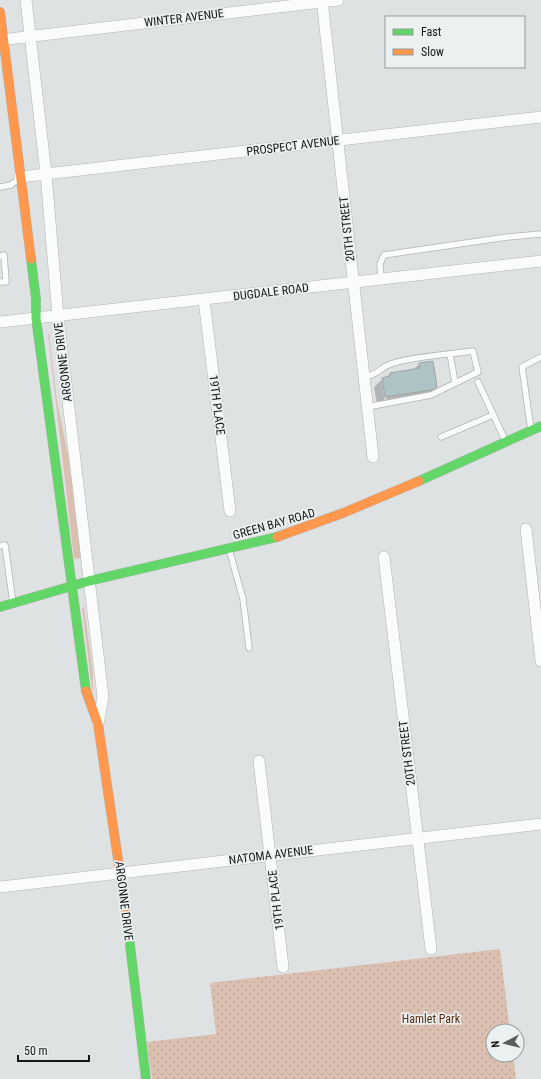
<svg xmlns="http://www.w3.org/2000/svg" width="541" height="1079" viewBox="0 0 541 1079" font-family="'Roboto Condensed',sans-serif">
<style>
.green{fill:#dbc0b2}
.park{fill:url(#park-dots)}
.shadow{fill:#0003;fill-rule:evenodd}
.building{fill:#adc3c5;stroke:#a1a3a3}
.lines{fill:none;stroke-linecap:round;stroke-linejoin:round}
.lane-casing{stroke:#b1b4b4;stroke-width:7}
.street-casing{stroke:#b1b4b4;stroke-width:12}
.fast-casing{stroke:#b1b4b4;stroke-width:10}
.slow-casing{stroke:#b1b4b4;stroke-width:10}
.lane{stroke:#fafbfb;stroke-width:5.5}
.street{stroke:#fafbfb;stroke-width:11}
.fast{stroke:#63d668;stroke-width:9}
.slow{stroke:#ff974d;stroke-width:9}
.labels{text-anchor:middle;stroke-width:3.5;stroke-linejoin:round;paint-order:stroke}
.street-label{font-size:12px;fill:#151717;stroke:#ebf1f1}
.park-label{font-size:12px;fill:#592b0e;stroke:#ebf1f1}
</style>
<defs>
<pattern id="park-dots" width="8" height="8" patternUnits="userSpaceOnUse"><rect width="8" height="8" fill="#dbc0b2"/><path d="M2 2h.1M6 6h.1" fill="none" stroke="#bba498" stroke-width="1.8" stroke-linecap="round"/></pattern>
</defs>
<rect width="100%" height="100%" fill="#dfe2e3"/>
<!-- green -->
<g class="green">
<polygon points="48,334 49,334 57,401 69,460 81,558 74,559"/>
<polygon points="84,607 93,673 93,697 82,608"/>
</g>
<!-- park -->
<polygon class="park" points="500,949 510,1031 493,1031 493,1055 513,1055 516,1079 152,1079 147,1042 216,1034 210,983"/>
<!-- shadow -->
<path class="shadow" d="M419 364 436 387 427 396 377 405 374 387 383 379 390 374 413 370ZM384 382 387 402H385L382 383Z"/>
<!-- building -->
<polygon class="building" points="433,361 437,387 432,390 385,397 382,378 390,376 390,373 420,368 419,363"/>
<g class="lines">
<!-- lane casing -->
<g class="lane-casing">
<g id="lane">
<polyline points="0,187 11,185 19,178"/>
<polyline points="0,256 4,255 6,282 0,282"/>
<polyline points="381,279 380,264 384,255 507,237 541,234"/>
<polyline points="450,354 455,383"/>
<path d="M364 377C377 375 378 370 388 365 406 357 452 354 473 351L478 372 431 395 367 407"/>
<polyline points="478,382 506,442"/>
<polyline points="531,430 522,367 541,357"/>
<polyline points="441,437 493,415"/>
<polyline points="0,546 5,545 13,603"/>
<polyline points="229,549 243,599 249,648"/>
</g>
</g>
<!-- street casing -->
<g class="street-casing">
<g id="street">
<polyline points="26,0 46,174 58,316 103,697 98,724"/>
<polyline points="322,0 373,457"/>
<polyline points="0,40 338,0"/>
<polyline points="20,177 541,117"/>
<polyline points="204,300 230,511"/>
<polyline points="0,322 541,261"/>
<polyline points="526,529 541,661"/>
<polyline points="384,557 431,949"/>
<polyline points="259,761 283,967"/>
<polyline points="0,887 541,824"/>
</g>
</g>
<!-- fast casing -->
<g class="fast-casing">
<g id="fast">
<polyline points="31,259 36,299 36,318 86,691"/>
<polyline points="419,481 541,426"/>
<polyline points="0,607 89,581 277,537"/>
<polyline points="127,920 146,1079"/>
</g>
</g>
<!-- slow casing -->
<g class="slow-casing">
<g id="slow">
<polyline points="0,12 31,259"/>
<polyline points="277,537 343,513 419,481"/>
<polyline points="86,691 98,724 127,920"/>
</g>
</g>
<!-- lane -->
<use href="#lane" class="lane"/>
<!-- street -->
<use href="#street" class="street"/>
<!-- fast -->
<use href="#fast" class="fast"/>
<!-- slow -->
<use href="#slow" class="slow"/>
</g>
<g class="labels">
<!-- street labels -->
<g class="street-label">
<text transform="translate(184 18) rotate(-7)" y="4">WINTER AVENUE</text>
<text transform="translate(293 146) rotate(-7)" y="4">PROSPECT AVENUE</text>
<text transform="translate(347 229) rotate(-96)" y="4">20TH STREET</text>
<text transform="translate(271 292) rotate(-7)" y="4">DUGDALE ROAD</text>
<text transform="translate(63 362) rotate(-97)" y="4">ARGONNE DRIVE</text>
<text transform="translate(217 405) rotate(83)" y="4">19TH PLACE</text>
<text transform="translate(274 524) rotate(-16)" y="4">GREEN BAY ROAD</text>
<text transform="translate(407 753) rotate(-97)" y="4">20TH STREET</text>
<text transform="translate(271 855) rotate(-7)" y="4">NATOMA AVENUE</text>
<text transform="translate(276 900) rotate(-97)" y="4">19TH PLACE</text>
<text transform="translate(124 901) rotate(83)" y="4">ARGONNE DRIVE</text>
</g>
<!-- park labels -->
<g class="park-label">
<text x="431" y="1023">Hamlet Park</text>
</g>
</g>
<!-- legend -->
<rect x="385" y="16" width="140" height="52" fill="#ebf1f1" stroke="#959a9a"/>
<rect x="393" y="29" width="20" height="6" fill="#63d668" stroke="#959a9a"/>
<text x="421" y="36" font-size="12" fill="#151717">Fast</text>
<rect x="393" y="49" width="20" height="6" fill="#ff974d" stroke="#959a9a"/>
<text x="421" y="56" font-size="12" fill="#151717">Slow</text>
<!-- north arrow -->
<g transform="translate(505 1043) rotate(263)"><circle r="19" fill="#ebf1f1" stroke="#959a9a"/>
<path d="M0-3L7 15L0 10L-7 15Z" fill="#5c5e5e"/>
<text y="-6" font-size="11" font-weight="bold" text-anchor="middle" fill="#151717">N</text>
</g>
<!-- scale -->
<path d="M18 1055v6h71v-6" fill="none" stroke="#151717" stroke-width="2"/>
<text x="24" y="1055" font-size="12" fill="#151717" stroke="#ebf1f1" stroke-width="3" paint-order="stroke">50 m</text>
</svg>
